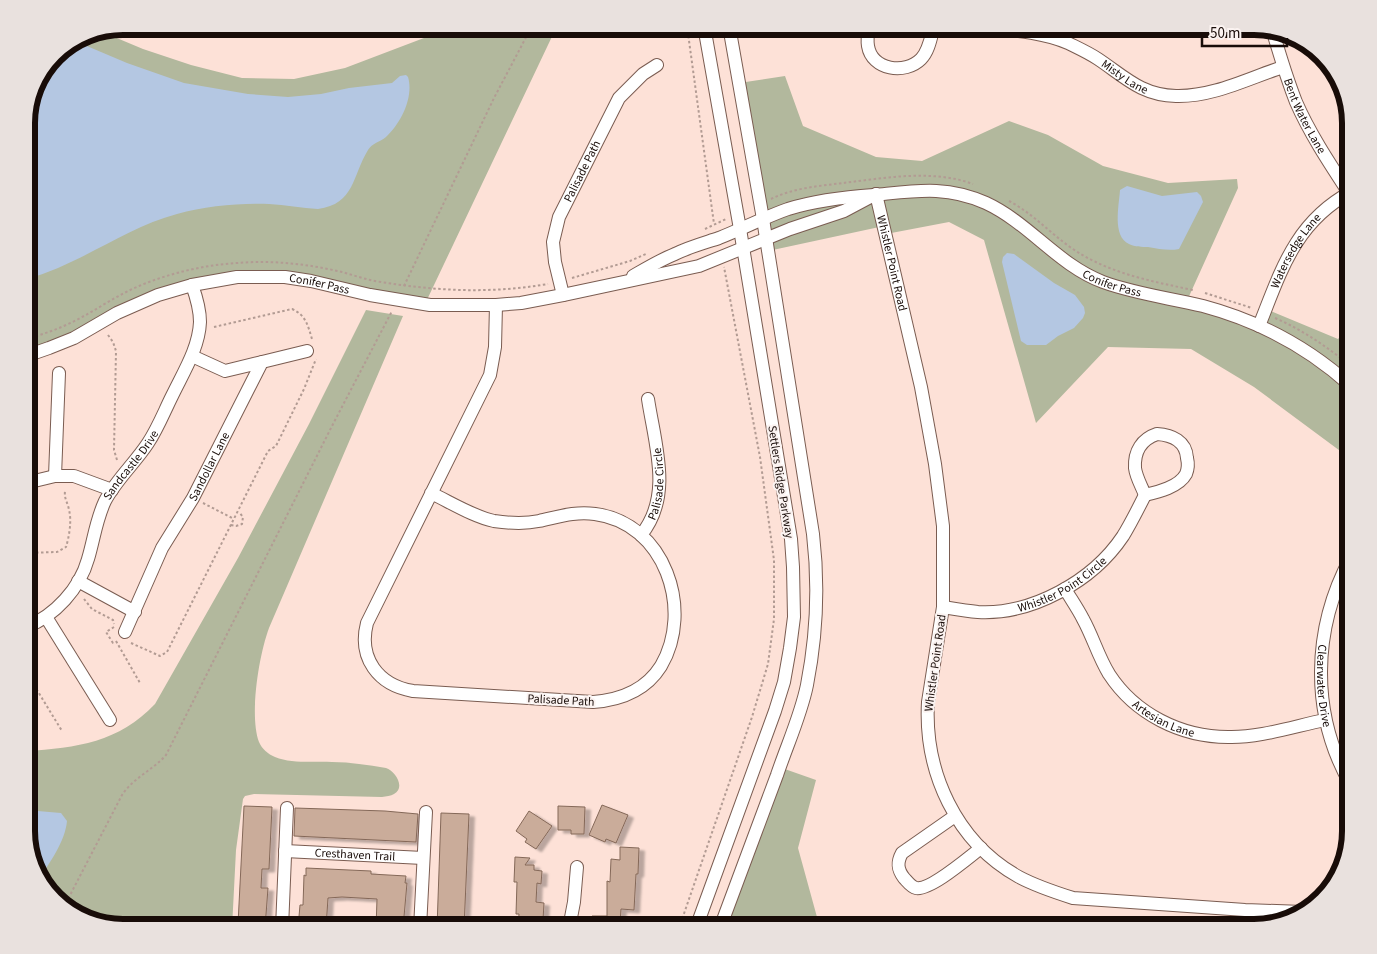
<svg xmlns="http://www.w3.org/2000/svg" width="1377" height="954" viewBox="0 0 1377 954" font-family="'Source Sans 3',sans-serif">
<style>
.green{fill:#b2b89d}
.water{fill:#b4c7e2}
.building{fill:#caac9a;stroke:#846858;filter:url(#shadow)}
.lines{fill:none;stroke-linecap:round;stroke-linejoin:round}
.minor-casing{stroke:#7a5c51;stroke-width:14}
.path{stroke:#b29b93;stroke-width:2;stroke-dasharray:2.5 2.5;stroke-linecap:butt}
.minor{stroke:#fff;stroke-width:12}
.labels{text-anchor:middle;stroke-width:4;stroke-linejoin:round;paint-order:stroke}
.street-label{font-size:12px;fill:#180c08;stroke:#fbf3f1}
.rim{fill:none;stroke:#180c08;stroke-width:6}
</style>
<defs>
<filter id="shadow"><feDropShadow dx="5.5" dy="3" stdDeviation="1" flood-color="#0004"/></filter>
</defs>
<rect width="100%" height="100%" fill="#fde1d7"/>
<!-- green -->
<g class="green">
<polygon points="449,26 557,26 425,304 311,281 208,281 26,356 26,117 34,86 55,55 86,34 100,31 143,49 191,65 242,78 294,79 345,68 445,30"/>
<polygon points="785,76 803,126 876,157 922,161 1009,121 1048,135 1103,166 1168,183 1237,179 1238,188 1186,303 1259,325 1266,309 1338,339 1351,325 1351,459 1254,387 1191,349 1108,347 1036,423 984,240 949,222 886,234 884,226 768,251 739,83"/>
<path d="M366 310 403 316 269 628C259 655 249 715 259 742 262 749 268 754 275 757 292 764 314 761 332 762 350 762 368 765 386 768 395 771 406 787 394 794 391 796 386 796 382 797L254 794 245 796 243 799 236 850 232 928H123L69 911 39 879 26 837V751C77 748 119 742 155 704L238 558 309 424Z"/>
<polygon points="779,767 816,780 798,848 820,928 720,928"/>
</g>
<!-- water -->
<g class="water">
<path d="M75 41 127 63 184 83 248 94 288 97 321 94 349 88 392 83 400 76 406 75 408 77C414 97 401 123 386 137 380 142 372 143 368 150 352 176 355 204 318 209 302 208 285 205 269 204 239 203 206 206 177 214 124 228 80 265 26 279V117L34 86 55 55Z"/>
<path d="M1127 186 1162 196 1197 192 1201 196 1203 202 1179 249C1169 251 1159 249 1148 247 1142 247 1135 247 1129 244 1112 236 1119 206 1120 190Z"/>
<polygon points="1007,253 1014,254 1054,283 1075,295 1084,307 1085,313 1083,318 1074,328 1058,336 1046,345 1027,345 1021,341 1002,262 1003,257"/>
<path d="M26 810 61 813 67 821C65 842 50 862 39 879L26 837Z"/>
</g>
<!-- building -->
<g class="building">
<polygon points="602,805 628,815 616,843 606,839 605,842 589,835"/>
<polygon points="244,806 272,807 269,869 262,869 261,888 268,888 265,928 239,928 239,924 238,924"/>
<polygon points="558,806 585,807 584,834 571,834 571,830 558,830"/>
<polygon points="295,808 385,811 418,814 416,842 294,836"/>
<polygon points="529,811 552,826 536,849 525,842 527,839 516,831"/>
<polygon points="441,813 469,814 464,928 437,928"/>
<polygon points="620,847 639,848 638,874 636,874 634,910 621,909 620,924 617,924 617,928 591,928 592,916 607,916 607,881 610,882 611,859 620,860"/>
<polygon points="515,857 530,858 525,865 534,865 534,870 542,871 541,884 537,883 536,902 544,903 543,920 535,920 534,928 518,928 519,914 516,914 517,882 514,882"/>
<polygon points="306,868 371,871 371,874 406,876 405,883 407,883 403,928 376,928 377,899 342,897 328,898 326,928 298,928 300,905 303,905 304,875 306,876"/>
</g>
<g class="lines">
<!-- minor casing -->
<g class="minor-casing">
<g id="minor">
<path d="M869 26C868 32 867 40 868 46 872 70 905 75 921 59 929 51 931 37 934 26"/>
<path id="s1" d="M970 26C1002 30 1037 30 1068 43 1078 48 1089 53 1098 59 1125 77 1141 95 1176 96 1213 97 1249 78 1283 67"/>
<path id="s2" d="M1273 32C1280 56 1287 79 1296 102 1310 134 1330 164 1349 193"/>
<path id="s3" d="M876 194 921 387 935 464 943 526V607L928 702C924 772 956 842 1019 877 1036 886 1054 892 1073 898L1245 910 1303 912"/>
<path id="s4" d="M633 276C647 268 660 260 675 254 689 247 704 243 719 238 742 229 765 217 788 209 817 200 844 197 874 195 915 191 946 185 986 203 1029 223 1058 265 1103 282 1136 294 1170 298 1203 306 1259 321 1308 347 1351 386"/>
<path id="s5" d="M563 295 555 262 553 242 559 217 619 98 643 74 657 65"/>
<path id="s6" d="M1259 326C1281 271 1295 222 1351 192"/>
<path id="s7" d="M26 356 49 348 74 338 117 313 158 295 192 285 237 277H285L311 281 370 295 430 305H496L521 303 563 295 699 266 790 229 844 211 876 194"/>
<polyline points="192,356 225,371 262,362"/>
<path d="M1157 434C1172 435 1186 441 1187 458 1188 462 1188 469 1186 474 1179 487 1158 492 1145 495 1142 487 1136 477 1135 468 1134 451 1142 439 1157 434Z"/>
<polyline points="55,476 59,373"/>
<polyline points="26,483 55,476 74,476 112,490"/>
<path d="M431 493C450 502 474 517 494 521 508 523 525 524 539 521 558 517 575 511 595 514 665 523 694 610 661 666 646 690 620 700 593 702L413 691C378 685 358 658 367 623L490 375 495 347 496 305"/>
<path id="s8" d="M641 535C673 496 655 445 648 399"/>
<path id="s9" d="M1351 557C1312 629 1310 714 1351 785"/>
<polyline points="78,581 135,612"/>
<path id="s10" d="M1065 589C1071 599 1078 609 1083 619 1093 637 1098 656 1109 674 1135 714 1181 737 1228 737 1259 738 1295 726 1325 720"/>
<path id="s11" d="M943 607C955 609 966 611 978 612 1032 615 1093 581 1123 536 1131 523 1138 509 1145 495"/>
<polyline points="46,617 110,720"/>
<path id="s12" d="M26 627C55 616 80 588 88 559 94 539 96 520 105 501 116 480 135 463 148 443 158 428 164 412 172 396 183 373 199 348 200 322 200 309 196 296 192 285"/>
<path id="s13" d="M125 632 162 548 193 498 262 362 307 351"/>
<path d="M955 816 902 853C897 862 897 869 904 878 907 881 911 887 916 888 930 891 969 857 981 848"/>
<path id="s14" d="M285 851 423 858"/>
<polyline points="282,928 287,808"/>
<polyline points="420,928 426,812"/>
<polyline points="569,928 574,902 577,867"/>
<polyline points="696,928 775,711 784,682 790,648 794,617 793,567 791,539 740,229 704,26"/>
<path d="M720 928C739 877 758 826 777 775 787 745 801 715 807 685 817 634 819 585 813 534L763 219 729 26"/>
</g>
</g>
<!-- path -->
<g class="path">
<polyline points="687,26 714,224"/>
<path d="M771 199C793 188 819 186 843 183 885 178 932 169 973 184"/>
<path d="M1009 201C1032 213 1049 232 1070 247 1107 273 1150 281 1193 290"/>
<polyline points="705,229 726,219"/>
<polyline points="572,278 630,261 646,254"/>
<polyline points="404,286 494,98 532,26"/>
<polyline points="1205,293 1252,308"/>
<path d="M1275 318C1303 330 1327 347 1351 366"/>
<path d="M214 327 292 309C306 315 308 326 312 339"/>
<polyline points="108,335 113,342 116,351 114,450 117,460"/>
<path d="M26 339C40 335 53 331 66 325 91 314 113 297 139 286 170 273 204 265 237 263 273 260 308 264 342 272 353 275 364 279 375 281 434 291 489 294 548 284"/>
<polyline points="203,503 234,519"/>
<polyline points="231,525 236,526 242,524 243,517 239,512"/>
<path d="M26 553 57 552 66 547C69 537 72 521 69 510 68 503 64 499 65 491"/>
<polyline points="84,599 92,609 113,620 114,624"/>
<polyline points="114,627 106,632 113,643 115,642"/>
<polyline points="116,641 140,683"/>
<polyline points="131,643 160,656 167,652 268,451 276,446 304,389 316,359"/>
<polyline points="26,672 62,731"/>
<path d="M66 908 67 901 122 795C133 778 153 770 166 755L332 426 392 311"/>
<polyline points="679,928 752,717 768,664 774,619 774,560 760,457 724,267"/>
</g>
<!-- minor -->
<use href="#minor" class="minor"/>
</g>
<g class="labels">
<!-- street labels -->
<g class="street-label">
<text dy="4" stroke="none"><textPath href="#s1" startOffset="166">Misty Lane</textPath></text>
<text dy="4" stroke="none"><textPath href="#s2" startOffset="90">Bent Water Lane</textPath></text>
<text dy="4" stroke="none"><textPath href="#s5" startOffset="131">Palisade Path</textPath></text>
<text dy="4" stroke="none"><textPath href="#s6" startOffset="84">Watersedge Lane</textPath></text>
<text dy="4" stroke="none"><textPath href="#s3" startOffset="71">Whistler Point Road</textPath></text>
<text dy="4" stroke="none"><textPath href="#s4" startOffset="521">Conifer Pass</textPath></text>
<text dy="4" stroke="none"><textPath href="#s7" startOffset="310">Conifer Pass</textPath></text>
<text dy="4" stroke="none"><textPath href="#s12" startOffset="200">Sandcastle Drive</textPath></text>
<text dy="4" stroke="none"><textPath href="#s13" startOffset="186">Sandollar Lane</textPath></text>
<text transform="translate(781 482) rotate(81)" y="4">Settlers Ridge Parkway</text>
<text dy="4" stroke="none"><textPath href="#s8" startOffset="55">Palisade Circle</textPath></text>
<text dy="4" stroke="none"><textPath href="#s11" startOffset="126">Whistler Point Circle</textPath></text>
<text transform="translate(935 663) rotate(-82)" y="4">Whistler Point Road</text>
<text dy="4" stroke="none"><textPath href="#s9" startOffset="134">Clearwater Drive</textPath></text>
<text transform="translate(561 700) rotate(3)" y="4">Palisade Path</text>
<text dy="4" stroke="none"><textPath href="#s10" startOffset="168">Artesian Lane</textPath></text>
<text dy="4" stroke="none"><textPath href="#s14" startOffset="70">Cresthaven Trail</textPath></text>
</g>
</g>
<!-- crop -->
<path d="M0 0H1377V954H0ZM123 35H1254A88 88 0 0 1 1342 123V831A88 88 0 0 1 1254 919H123A88 88 0 0 1 35 831V123A88 88 0 0 1 123 35Z" fill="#e9e1de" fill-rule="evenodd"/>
<path class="rim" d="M123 35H1254A88 88 0 0 1 1342 123V831A88 88 0 0 1 1254 919H123A88 88 0 0 1 35 831V123A88 88 0 0 1 123 35Z"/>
<!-- scale -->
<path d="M1202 38v8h85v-8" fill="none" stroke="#180c08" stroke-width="2.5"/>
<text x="1210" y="38" font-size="15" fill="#180c08" stroke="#fbf3f1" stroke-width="4" paint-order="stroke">50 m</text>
</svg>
